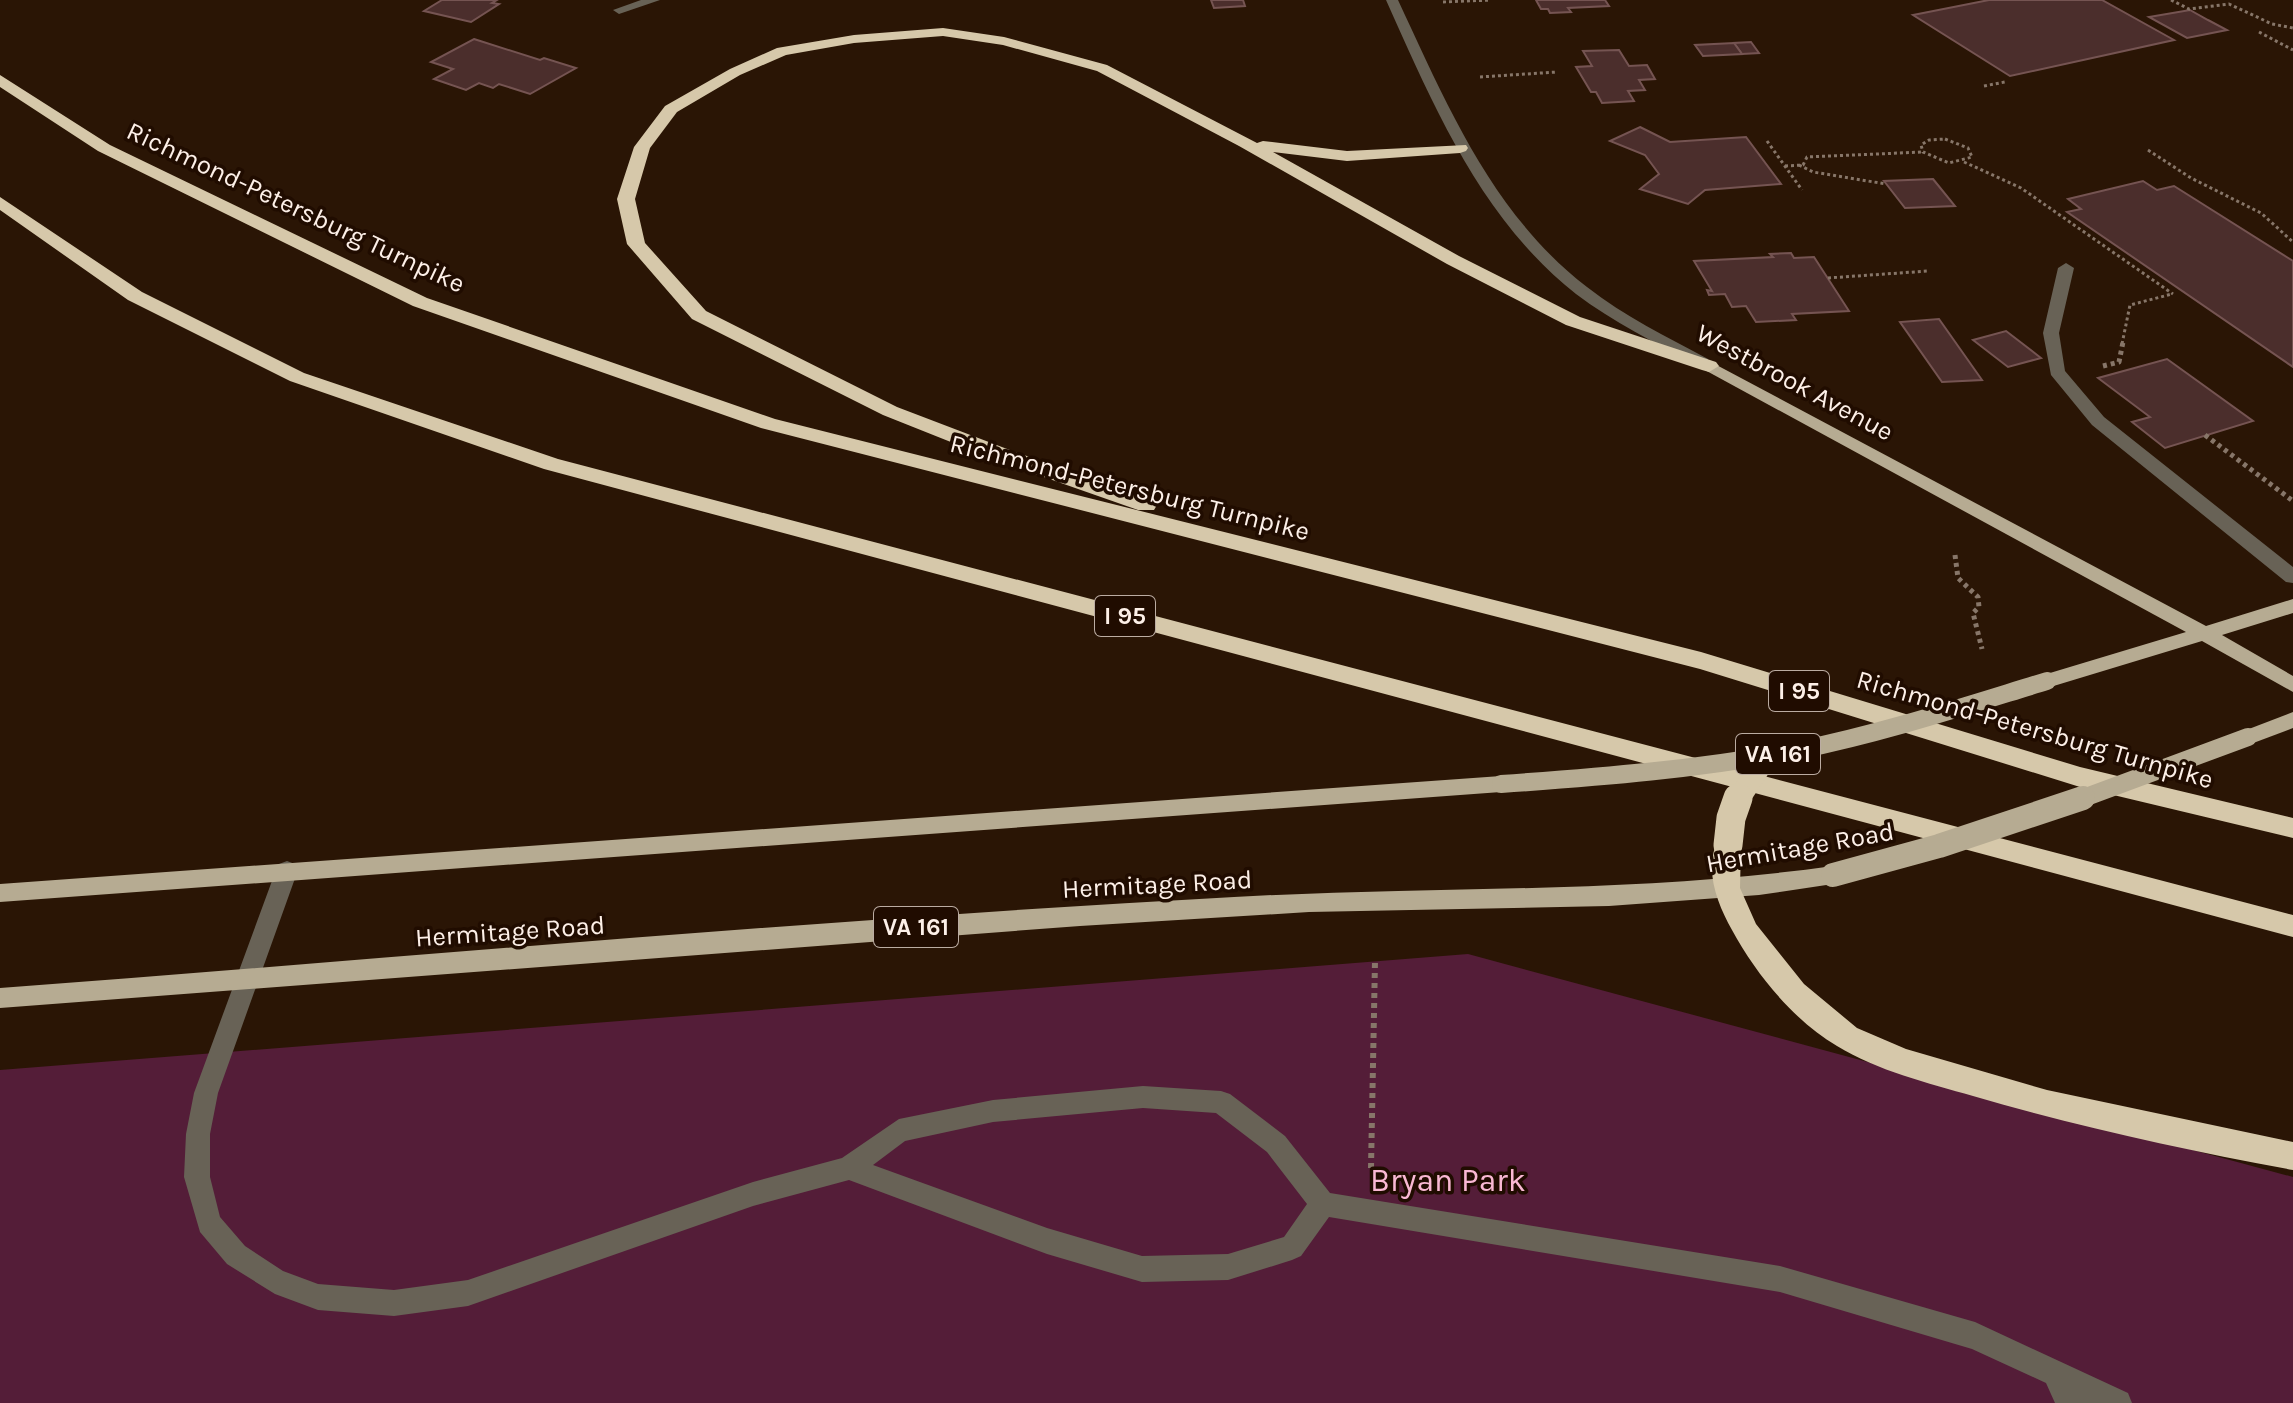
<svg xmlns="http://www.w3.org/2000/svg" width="2293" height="1403" viewBox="0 0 2293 1403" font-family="Karla,sans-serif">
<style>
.green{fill:#541d38}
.building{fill:#4b2e2c;stroke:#755452;stroke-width:2}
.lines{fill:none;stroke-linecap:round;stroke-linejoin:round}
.path-far2{stroke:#877669;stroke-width:3;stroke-dasharray:3 3;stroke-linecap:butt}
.path-far1{stroke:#877669;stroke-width:5;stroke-dasharray:4 4;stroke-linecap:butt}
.path{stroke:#877669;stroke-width:6;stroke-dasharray:5 5;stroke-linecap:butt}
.service{fill:#686256;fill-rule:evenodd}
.minor{fill:#686256;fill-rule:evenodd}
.tertiary{fill:#686256;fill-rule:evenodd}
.primary{fill:#b6ab92;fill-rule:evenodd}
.motorway{fill:#d6c8aa;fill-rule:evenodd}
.primary-bridge-far1{stroke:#b6ab92;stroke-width:18}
.primary-bridge{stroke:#b6ab92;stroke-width:24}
.motorway-bridge-far1{stroke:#d6c8aa;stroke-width:22}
.motorway-bridge{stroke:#d6c8aa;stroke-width:29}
.labels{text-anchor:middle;stroke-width:7;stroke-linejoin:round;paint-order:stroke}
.shield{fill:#200c00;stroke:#bbaca2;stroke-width:2}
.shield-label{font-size:24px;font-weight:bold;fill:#fdf0e8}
.street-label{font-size:26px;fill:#fdf0e8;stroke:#200c00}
.near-park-label{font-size:32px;fill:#f9b8d3;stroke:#200c00}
</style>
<rect width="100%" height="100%" fill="#2a1505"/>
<!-- green -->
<polygon class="green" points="1468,954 2293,1177 2293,1403 0,1403 0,1070"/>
<!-- building -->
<g class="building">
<polygon points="442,0 497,0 492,3 499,4 471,22 424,11"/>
<polygon points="1211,0 1243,0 1245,6 1214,8"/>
<polygon points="1536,0 1605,0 1609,6 1568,8 1571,12 1550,13 1548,9 1541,9"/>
<polygon points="1989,0 2102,0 2174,40 2010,76 1913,15"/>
<polygon points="2190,10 2208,20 2227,30 2187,38 2149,17"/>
<polygon points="474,39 540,60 544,58 576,68 530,94 499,84 493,88 479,83 466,90 434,79 453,69 431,62"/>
<polygon points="1751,42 1759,53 1742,54 1734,43"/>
<polygon points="1734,43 1742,54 1703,56 1695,45"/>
<polygon points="1619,50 1629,66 1647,65 1655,79 1639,80 1645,90 1628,91 1634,101 1602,103 1596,92 1591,92 1576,67 1592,66 1583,51"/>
<polygon points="1640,127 1670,142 1746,137 1781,184 1705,190 1688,204 1640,189 1659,174 1645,155 1610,141"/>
<polygon points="1933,179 1955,206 1905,208 1884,181"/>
<polygon points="2143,181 2157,190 2174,186 2293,261 2293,367 2067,212 2081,209 2068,199"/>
<polygon points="1791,253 1794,258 1814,257 1849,311 1792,314 1796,320 1756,322 1746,306 1732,307 1725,294 1709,295 1707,290 1712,291 1694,261 1773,257 1770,254"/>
<polygon points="1939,319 1982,380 1942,382 1900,322"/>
<polygon points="2006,331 2041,358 2008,367 1973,340"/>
<polygon points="2167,359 2253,421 2165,448 2132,422 2150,417 2098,378"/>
</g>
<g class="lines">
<!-- path-far2 -->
<g class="path-far2">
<polyline points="2171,0 2189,9 2229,4 2272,24 2293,28"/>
<polyline points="1443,2 1491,0"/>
<polyline points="2259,32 2293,50"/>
<polyline points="1480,77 1557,72"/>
<polyline points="1984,86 2005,82"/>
<polygon points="1945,139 1968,148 1972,157 1949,163 1923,152 1921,145 1929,140"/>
<polyline points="1767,141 1802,190"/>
<polyline points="2148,150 2191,178 2261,213 2293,242"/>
<polyline points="1964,162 2021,188 2173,294"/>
<polyline points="1799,165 1813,172 1886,184"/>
<polyline points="1785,166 1803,165 1807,157 1923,152"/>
<polyline points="1828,278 1928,271"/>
<polyline points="2122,344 2130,305 2172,294"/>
</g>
<!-- path-far1 -->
<g class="path-far1">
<polyline points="2103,366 2119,362 2123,342"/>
<polyline points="2205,435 2293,501"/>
<polyline points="1955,555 1958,578 1978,597 1979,607 1973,613 1982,649"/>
</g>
<!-- path -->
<polyline class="path" points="1371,1168 1375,961"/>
<!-- service -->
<g class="service">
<polygon points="2066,263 2074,268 2059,333 2065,371 2104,417 2293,567 2293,583 2286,582 2092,425 2051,375 2043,333 2058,268"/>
<path d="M287 861 295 864 298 870 218 1093 210 1134V1177L220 1217 245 1246 283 1271 318 1284 394 1290 468 1280 753 1182 842 1158 899 1119 993 1100 1143 1086 1221 1091 1230 1094 1285 1136 1330 1193 1780 1266 1975 1322 2128 1393 2132 1403H2055L2046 1383 1972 1349 1780 1292 1329 1217 1301 1256 1292 1260 1228 1280 1142 1282 1047 1254 849 1180 753 1206 468 1306 394 1316 318 1310 275 1294 227 1264 200 1232 184 1177 186 1134 194 1093 276 870 279 864ZM1143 1108 1216 1113 1267 1152 1307 1204 1284 1237 1228 1254 1142 1256 1047 1228 873 1165 905 1141 993 1122Z"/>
</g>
<!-- minor -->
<polygon class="minor" points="641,0 660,0 619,14 613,10"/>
<!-- tertiary -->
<path class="tertiary" d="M1386 0H1398C1447 105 1493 215 1587 287 1624 316 1667 337 1708 359V365H1696C1656 343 1613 322 1576 294 1481 219 1434 107 1386 0Z"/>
<!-- primary -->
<g class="primary">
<polygon points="1709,361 2206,626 2293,599 2293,613 2222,635 2293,676 2293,692 2202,641 2047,688 2040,686 2037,681 2040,676 2186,632 1703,369 1701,366"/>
<polygon points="2293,712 2293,728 2248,745 2241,742 2238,737 2241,732"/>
<polygon points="1501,776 1508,778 1511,784 1508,790 1501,792 0,902 0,884"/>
<path d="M1833 866 1841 869 1844 875 1841 881 1833 884 1759 895 1609 906 1309 912 1080 926 0 1008V988C411 957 822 919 1234 897 1434 886 1634 894 1833 866Z"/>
</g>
<!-- motorway -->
<g class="motorway">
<polygon points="943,28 1004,37 1107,65 1257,143 1263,141 1347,151 1466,145 1468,148 1466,151 1460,153 1347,161 1273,152 1459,256 1580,317 1716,362 1719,366 1709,372 1702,370 1566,325 1447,264 1239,146 1097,71 1003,45 943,36 854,43 786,55 740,75 677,112 650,148 635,199 645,243 706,311 897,407 1015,452 1154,500 1157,505 1154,510 1138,510 1001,462 883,415 692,319 627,244 617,199 634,147 665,106 730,69 777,48 854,35"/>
<polygon points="0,75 110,145 427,298 775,419 1701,652 2080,767 2293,818 2293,838 2080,787 1700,669 761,428 413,306 98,151 0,87"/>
<polygon points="0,197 142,292 304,373 558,459 2293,915 2293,937 544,469 290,381 128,300 0,210"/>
<path d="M1728 835 1737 838 1741 845 1740 888 1756 924 1804 984 1857 1028 1906 1049 2047 1090 2293 1142V1170C2185 1150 2079 1127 1973 1096 1928 1083 1878 1071 1837 1046 1793 1020 1756 974 1732 930 1717 903 1703 868 1719 838Z"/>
</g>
<!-- primary-bridge-far1 -->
<g class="primary-bridge-far1">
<path d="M1501 784C1601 777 1701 769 1799 750 1883 733 1965 706 2047 681"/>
<polyline points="2078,800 2248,737"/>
</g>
<!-- primary-bridge -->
<polyline class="primary-bridge" points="1833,875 1939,846 2083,798"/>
<!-- motorway-bridge-far1 -->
<polyline class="motorway-bridge-far1" points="1738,800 1767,756"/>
<!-- motorway-bridge -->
<polyline class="motorway-bridge" points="1728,845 1731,818 1738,798"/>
</g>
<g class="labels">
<!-- shield labels -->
<g class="shield">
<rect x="1095" y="596" width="60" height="40" rx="6"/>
<rect x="1769" y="671" width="60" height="40" rx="6"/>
<rect x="1736" y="734" width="84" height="40" rx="6"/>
<rect x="874" y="907" width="84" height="40" rx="6"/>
</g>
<g class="shield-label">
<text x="1125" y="624">I 95</text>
<text x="1799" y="699">I 95</text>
<text x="1778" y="762">VA 161</text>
<text x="916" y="935">VA 161</text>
</g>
<!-- street labels -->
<g class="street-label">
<text transform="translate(296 207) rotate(25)" y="9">Richmond-Petersburg Turnpike</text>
<text transform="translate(1795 382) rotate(28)" y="9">Westbrook Avenue</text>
<text transform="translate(1130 487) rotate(14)" y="9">Richmond-Petersburg Turnpike</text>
<text transform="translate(2035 729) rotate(16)" y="9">Richmond-Petersburg Turnpike</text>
<text transform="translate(1800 847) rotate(-10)" y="9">Hermitage Road</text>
<text transform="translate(1157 884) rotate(-3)" y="9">Hermitage Road</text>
<text transform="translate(510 931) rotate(-4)" y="9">Hermitage Road</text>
</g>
<!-- near-park labels -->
<g class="near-park-label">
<text x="1448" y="1191">Bryan Park</text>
</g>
</g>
</svg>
